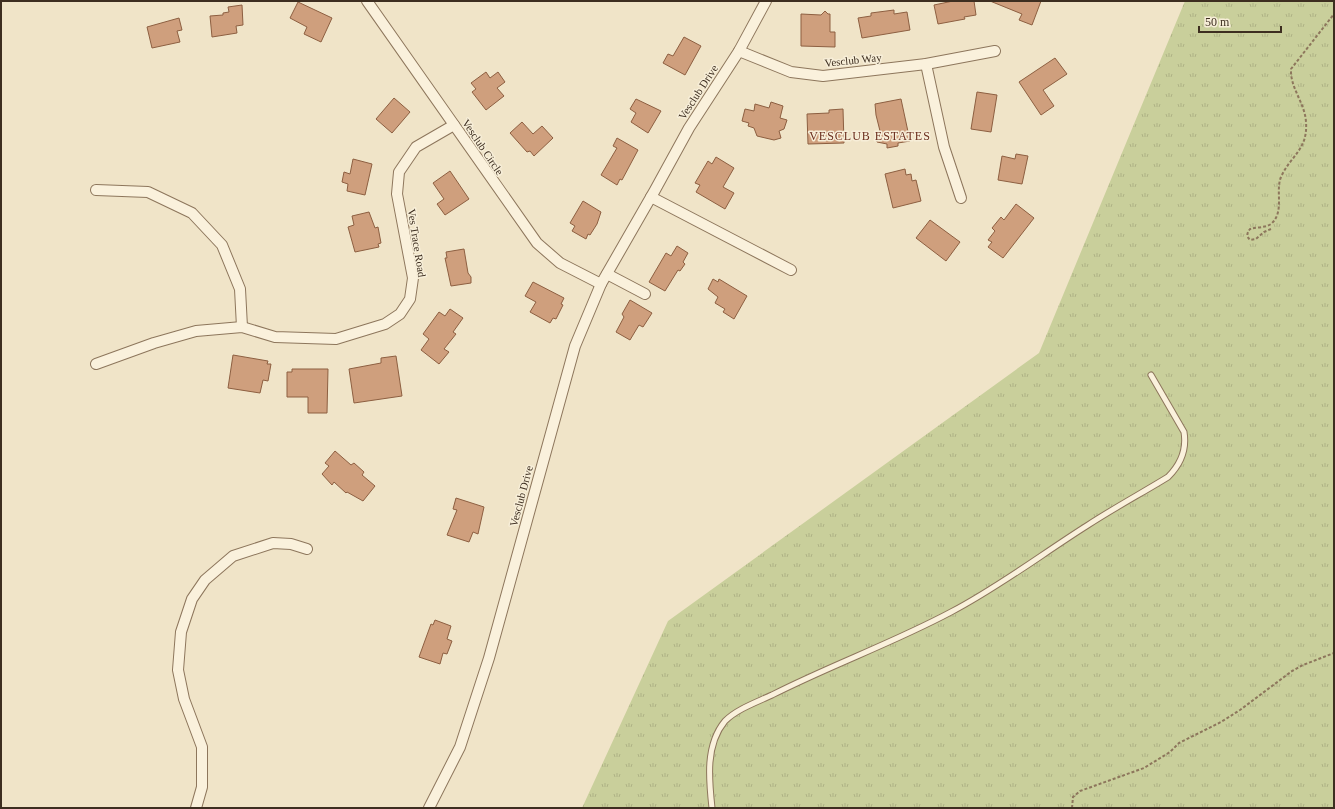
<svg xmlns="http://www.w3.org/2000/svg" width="1335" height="809" viewBox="0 0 1335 809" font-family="Georgia,serif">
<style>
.grass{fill:url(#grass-tufts)}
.building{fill:#cf9f7d;stroke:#8d5f41}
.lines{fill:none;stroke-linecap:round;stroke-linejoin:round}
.service-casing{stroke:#8d765c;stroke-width:7}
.minor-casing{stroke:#8d765c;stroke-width:12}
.path{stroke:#8d765c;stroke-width:2;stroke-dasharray:3 2;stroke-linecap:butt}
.service{stroke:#faf1dc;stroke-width:5}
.minor{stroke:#faf1dc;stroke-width:10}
.labels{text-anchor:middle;stroke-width:3;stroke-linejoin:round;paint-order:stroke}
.street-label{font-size:11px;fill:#3d2e20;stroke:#f7eed8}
.neighbourhood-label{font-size:12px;letter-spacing:1px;fill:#6b2e1e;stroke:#f7eed8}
</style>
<defs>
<pattern id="grass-tufts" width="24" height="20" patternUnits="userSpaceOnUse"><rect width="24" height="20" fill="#c9cf9b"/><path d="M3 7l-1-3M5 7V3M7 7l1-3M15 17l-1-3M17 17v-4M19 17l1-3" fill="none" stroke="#aeb285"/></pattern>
</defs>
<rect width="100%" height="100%" fill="#f0e4c8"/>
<!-- grass -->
<polygon class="grass" points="1185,1 1334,1 1334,808 582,808 668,621 1039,353"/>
<!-- building -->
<g class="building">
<polygon points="953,1 974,1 976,15 964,17 965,19 938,24 934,5"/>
<polygon points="990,1 1041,1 1032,25 1019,20 1022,14"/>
<polygon points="298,2 332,18 321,42 304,34 307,27 290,18"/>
<polygon points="242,5 243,25 236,26 237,33 212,37 210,16 223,15 223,13 229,12 228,7"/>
<polygon points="894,10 894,14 907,12 910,30 862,38 858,18 871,16 871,13"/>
<polygon points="825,11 828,14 830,14 830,32 835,32 835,47 801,46 801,14 821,15"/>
<polygon points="179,18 182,30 177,31 180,42 152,48 147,27"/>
<polygon points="684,37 701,46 685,75 663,63 668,54 673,56"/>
<polygon points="1055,58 1067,74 1043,90 1054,106 1041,115 1019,82"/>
<polygon points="486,72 490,78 498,72 505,82 497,88 504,96 486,110 472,92 476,89 471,83"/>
<polygon points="977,92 997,95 991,132 971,129"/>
<polygon points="394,98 410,112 392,133 376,119"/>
<polygon points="636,99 661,111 648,133 631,122 636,113 630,109"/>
<polygon points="901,99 910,141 898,143 898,146 887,148 887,144 877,142 876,137 880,131 876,115 875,104"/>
<polygon points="771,102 783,106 780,118 787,120 784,129 779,131 781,138 774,140 757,136 754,128 748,126 749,123 742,121 745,109 754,111 755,104 769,108"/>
<polygon points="843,109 844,143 808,144 807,114 829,113 829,110"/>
<polygon points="522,122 533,134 542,126 553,138 534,156 530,151 527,152 510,133"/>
<polygon points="617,138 638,150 622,180 620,179 617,185 601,175 617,148 613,146"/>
<polygon points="1016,154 1028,156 1022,184 998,180 1002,156 1015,159"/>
<polygon points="716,157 734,168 723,187 734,193 725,209 696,192 700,185 695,183 708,161 712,164"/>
<polygon points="353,159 372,164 365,195 347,191 348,184 342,182 344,172 350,174"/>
<polygon points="905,169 906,175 911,174 912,181 916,180 921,201 893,208 885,174"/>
<polygon points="450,171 469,199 445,215 437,204 444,199 433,183"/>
<polygon points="583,201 601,212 597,224 590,235 588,234 586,239 572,231 575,226 570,223"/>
<polygon points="1016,204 1034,218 1003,258 988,247 992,242 988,240 995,231 992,228 1001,217 1004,220"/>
<polygon points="369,212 375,228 378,227 381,243 378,244 379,247 355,252 348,227 354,225 352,216"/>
<polygon points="930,220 960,242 946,261 916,238"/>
<polygon points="677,246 688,253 683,262 685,264 680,271 678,270 665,291 649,282 666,253 671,256"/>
<polygon points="464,249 468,273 471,277 471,283 451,286 445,258 447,258 446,252"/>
<polygon points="713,279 718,282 719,279 747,296 734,319 723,312 725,309 715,303 718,297 708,289"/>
<polygon points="533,282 564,298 561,304 563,305 556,319 553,318 550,323 530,312 536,302 525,296"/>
<polygon points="630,300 652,313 643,327 639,325 630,340 616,332 624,317 622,314"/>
<polygon points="450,309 463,318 453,332 456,334 444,349 449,352 439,364 421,350 429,339 423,334 439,312 445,316"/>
<polygon points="233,355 268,361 267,364 271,364 268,381 263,380 260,393 228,388"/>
<polygon points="396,356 402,396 354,403 349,369 381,363 381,358"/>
<polygon points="292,369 328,369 327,413 308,413 308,397 287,397 287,372 292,372"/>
<polygon points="335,451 351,465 354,463 364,472 362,475 375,486 363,501 347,492 346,493 334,482 332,485 322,474 329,466 325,463"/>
<polygon points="456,498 484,507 478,534 473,532 469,542 447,535 457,510 453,509"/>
<polygon points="435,620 451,626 447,639 452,641 447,654 443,653 440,664 419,657 431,624 433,625"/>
</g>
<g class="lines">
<!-- service casing -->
<g class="service-casing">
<path id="service" d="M712 808C709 780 705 745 725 721 737 709 757 702 772 695 831 665 893 643 951 612 999 587 1042 554 1088 525 1114 508 1142 493 1168 477 1181 464 1187 450 1184 432L1151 375"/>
</g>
<!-- minor casing -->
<g class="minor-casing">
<g id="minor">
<polyline points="367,1 537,243 560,263 601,284"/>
<polyline points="739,51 791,72 823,76 926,64 995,51"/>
<polyline points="926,64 944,147 961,198"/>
<polyline points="96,190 148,192 192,213 222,245 240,289 242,327"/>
<polyline points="651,197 791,270"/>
<polyline points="607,274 645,294"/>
<polyline points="96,364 154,343 196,331 242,327 275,337 336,339 385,324 400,314 410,299 413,278 397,194 399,172 416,147 454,125"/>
<polyline points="196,808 202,787 202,747 184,699 178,670 181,632 192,599 205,580 233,556 273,543 291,544 307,549"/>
<polyline points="429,808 460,747 489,658 575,346 601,284 655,190 689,128 739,51 766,1"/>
</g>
</g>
<!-- path -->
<g class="path">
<path d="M1271 229 1264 232 1256 239 1250 240C1246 236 1247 233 1250 229 1256 227 1265 228 1271 224 1285 212 1275 191 1281 177 1291 155 1308 150 1306 122 1305 103 1290 88 1291 69L1334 14"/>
<polyline points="1072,808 1073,797 1080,791 1144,768 1170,752 1179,743 1221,722 1240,710 1292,671 1303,665 1334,653"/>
</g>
<!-- service -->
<use href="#service" class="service"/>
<!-- minor -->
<use href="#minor" class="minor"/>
</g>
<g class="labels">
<!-- street labels -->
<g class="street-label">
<text transform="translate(853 60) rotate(-6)" y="4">Vesclub Way</text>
<text transform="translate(698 92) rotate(-57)" y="4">Vesclub Drive</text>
<text transform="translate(483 147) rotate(56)" y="4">Vesclub Circle</text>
<text transform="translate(417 243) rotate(81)" y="4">Ves Trace Road</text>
<text transform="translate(521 496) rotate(-75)" y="4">Vesclub Drive</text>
</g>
<!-- neighbourhood labels -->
<g class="neighbourhood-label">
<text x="870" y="140">VESCLUB ESTATES</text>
</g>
</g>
<!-- border -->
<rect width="1335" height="809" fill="none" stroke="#3d2e20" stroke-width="4"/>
<!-- scale -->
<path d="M1199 26v6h82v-6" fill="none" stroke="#3d2e20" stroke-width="2"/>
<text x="1205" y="26" font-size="12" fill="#3d2e20" stroke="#f7eed8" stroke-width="3" paint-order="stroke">50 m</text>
</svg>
